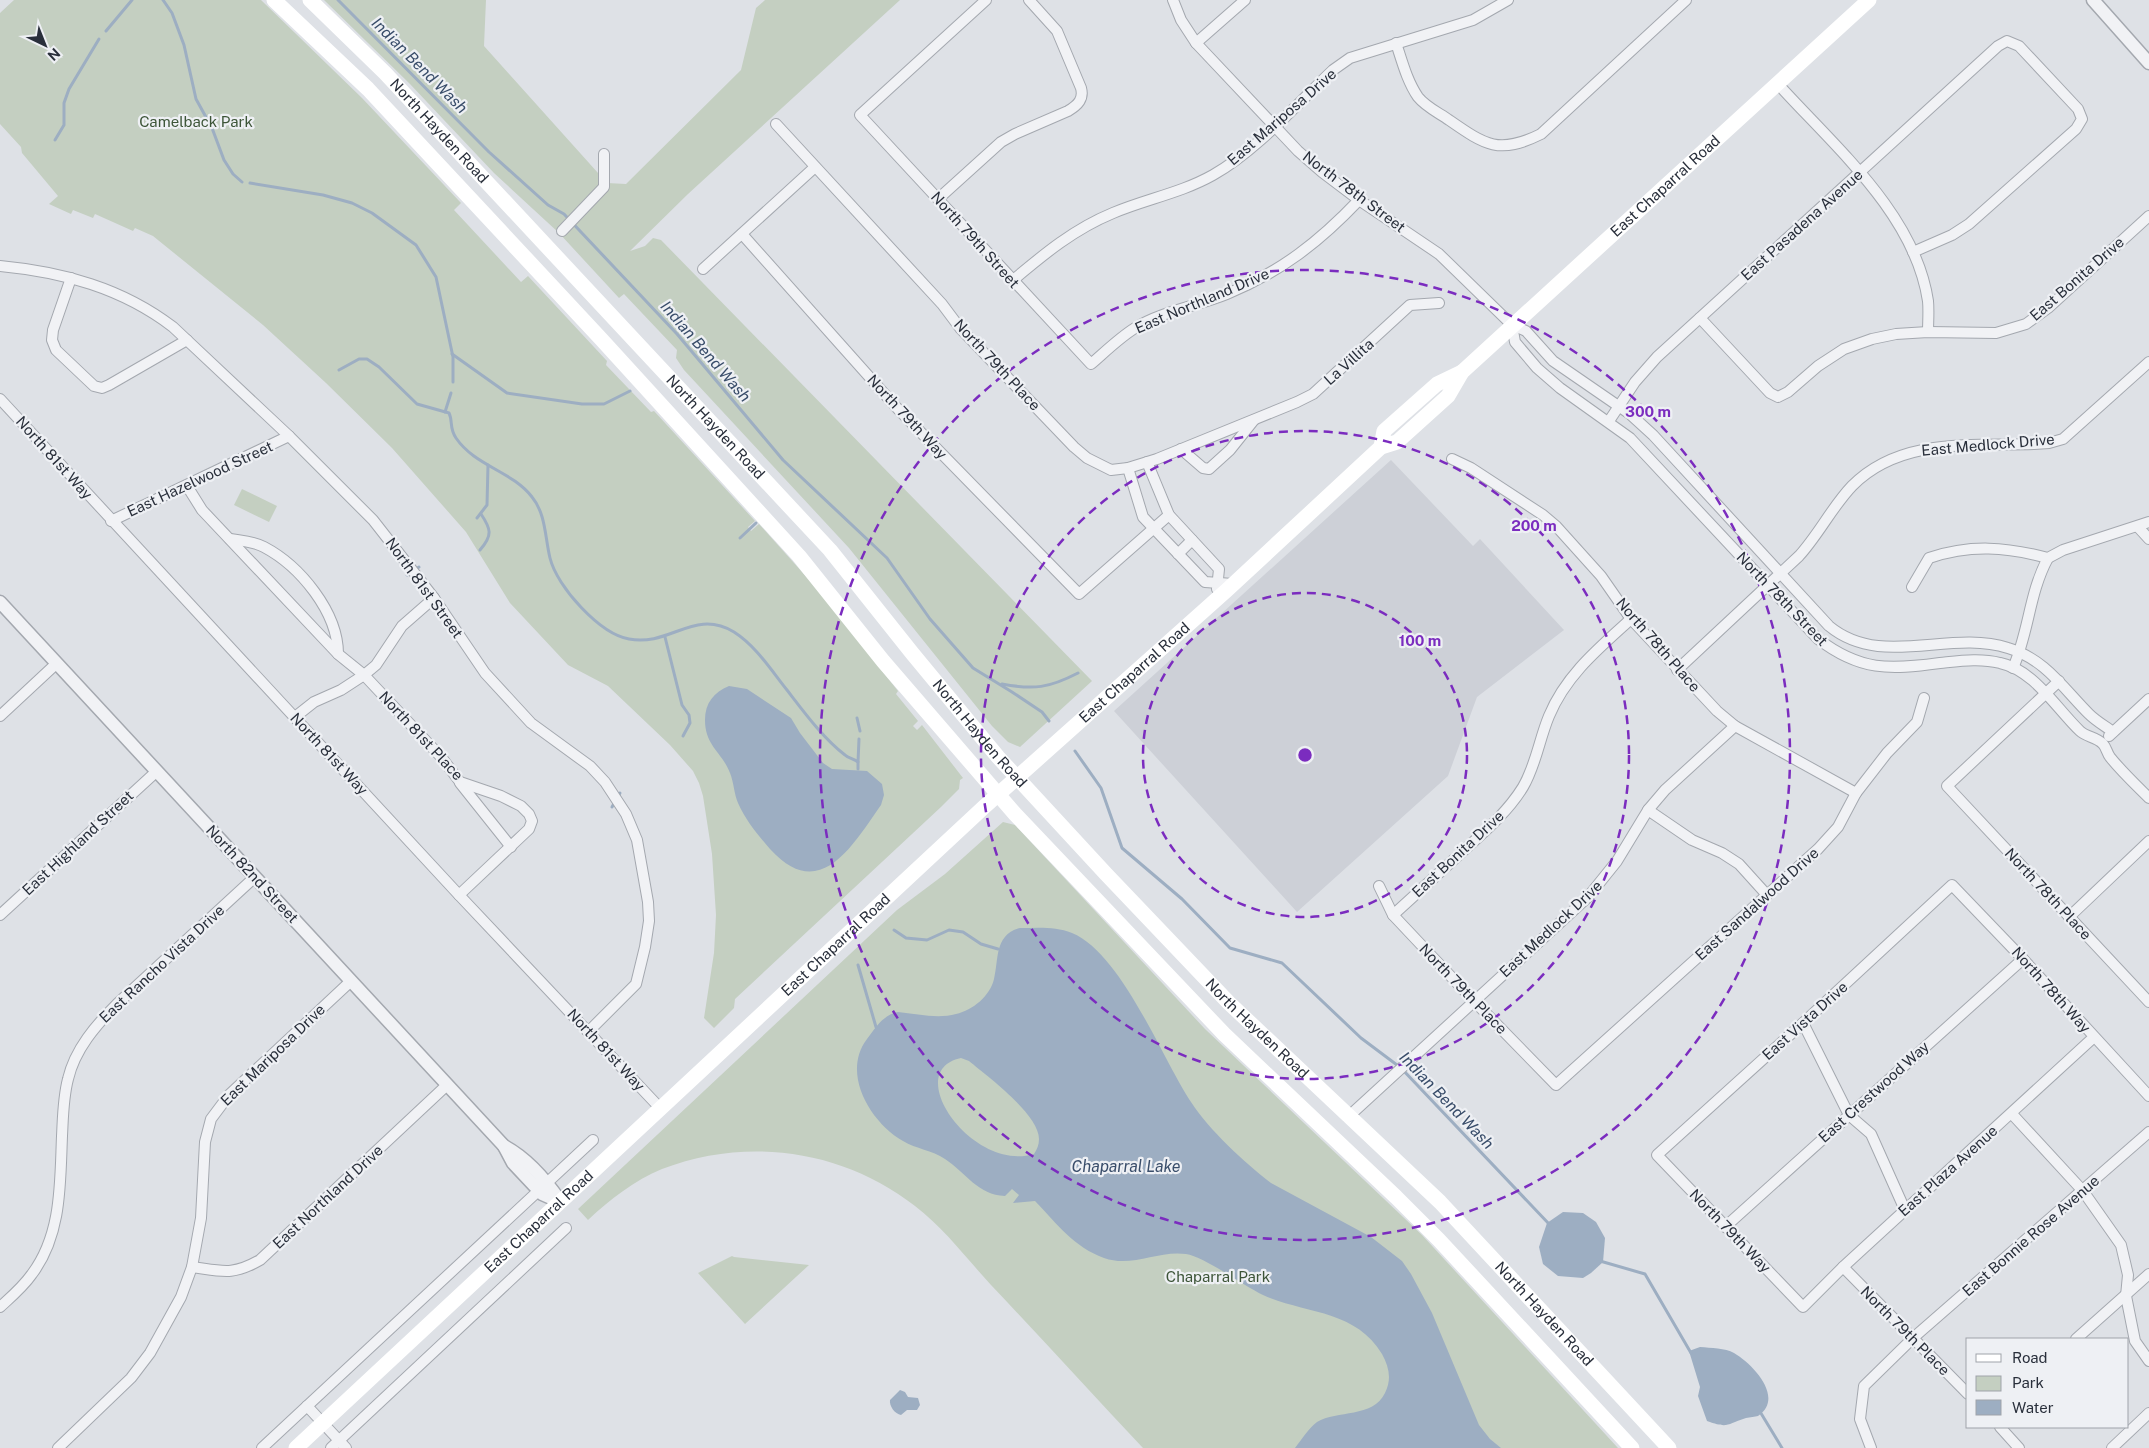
<svg xmlns="http://www.w3.org/2000/svg" width="2149" height="1448" viewBox="0 0 2149 1448" font-family="'Public Sans',sans-serif">
<style>
.built{fill:#cdd0d7}
.green{fill:#c4cfc1}
.water{fill:#9daec2;fill-rule:evenodd}
.lines{fill:none;stroke-linecap:round;stroke-linejoin:round}
.stream{stroke:#9daec2;stroke-width:3}
.minor-casing{stroke:#a4a8af;stroke-width:12}
.tertiary-casing{stroke:#a4a8af;stroke-width:15}
.minor{stroke:#f1f2f5;stroke-width:10}
.tertiary{stroke:#f1f2f5;stroke-width:12}
.secondary{stroke:#fff;stroke-width:15}
.ring{fill:none;stroke:#7b2cbf;stroke-width:2.5;stroke-dasharray:9 6}
.labels{text-anchor:middle;stroke-width:4.5;stroke-linejoin:round;paint-order:stroke}
.street-label{font-size:15px;fill:#292f3b;stroke:#eef0f4}
.park-label{font-size:15px;fill:#3d5538;stroke:#eef0f4}
.water-label{font-size:16px;font-style:italic;fill:#394d6a;stroke:#eef0f4}
.centre{fill:#7b2cbf;stroke:#eef0f4;stroke-width:2.5}
.ring-label{font-size:15px;text-anchor:middle;font-weight:bold;fill:#7b2cbf;stroke:#eef0f4;stroke-width:4.5;stroke-linejoin:round;paint-order:stroke}
</style>
<rect width="100%" height="100%" fill="#dee1e6"/>
<!-- built -->
<polygon class="built" points="1391,460 1473,546 1480,539 1564,630 1477,697 1448,776 1297,912 1114,711"/>
<!-- green -->
<g class="green">
<polygon points="14,0 261,0 362,98 461,203 454,210 521,282 528,276 607,361 606,365 651,412 654,411 755,521 748,527 751,531 759,524 811,582 898,691 896,694 918,721 913,726 917,730 922,725 963,778 960,780 959,789 941,807 735,999 734,1008 714,1028 704,1018 714,953 716,915 712,854 703,796 699,783 693,771 670,745 608,686 568,665 510,603 466,532 392,448 326,383 263,325 153,236 135,228 133,231 95,214 93,218 73,210 71,214 49,204 58,196 22,153 21,147 0,124 0,13"/>
<polygon points="324,0 486,0 484,46 607,183 626,184 741,70 756,8 765,0 900,0 688,194 630,251 645,246 653,238 661,240 1092,681 1020,747 1008,742 992,726 849,548 684,370 676,358 677,350 624,294 619,298 559,233 494,173 410,84"/>
<polygon points="242,489 277,506 269,522 234,505"/>
<path d="M1003 822 1015 825 1205 1029 1422 1235 1618 1448H1143C1092 1394 1042 1339 991 1285 967 1259 944 1228 915 1206 843 1150 748 1136 662 1169 635 1180 609 1200 588 1220L578 1209 897 910 945 874Z"/>
<polygon points="732,1256 734,1257 809,1265 745,1324 698,1273"/>
</g>
<!-- water -->
<g class="water">
<path d="M729 686 747 689 791 718 800 733 823 763 832 769 867 771 882 784 884 795 881 805C852 846 820 904 770 849 758 835 746 821 738 803 734 794 734 783 730 773 722 752 705 746 705 720 705 703 714 692 729 686Z"/>
<path d="M1020 928C1037 928 1055 926 1072 933 1121 953 1162 1058 1191 1102 1210 1131 1244 1162 1271 1183L1371 1237 1402 1261 1411 1274 1432 1313 1479 1425 1490 1439 1501 1448H1295C1302 1439 1308 1429 1317 1422 1337 1410 1373 1418 1385 1393 1392 1379 1389 1367 1382 1354 1355 1309 1305 1314 1263 1295 1244 1286 1205 1257 1186 1254 1158 1250 1132 1268 1104 1258 1074 1247 1057 1224 1035 1201L1013 1203 1019 1195 1012 1189 1005 1196C978 1195 966 1173 945 1159 932 1150 916 1149 903 1141 870 1122 841 1073 867 1039 876 1027 883 1015 898 1012 917 1014 938 1019 956 1014 973 1010 990 996 994 979 999 959 994 935 1020 928ZM961 1058 969 1061C987 1076 1039 1114 1039 1139 1039 1145 1037 1149 1034 1154 973 1173 900 1071 961 1058Z"/>
<polygon points="1563,1212 1583,1213 1596,1222 1605,1238 1603,1262 1591,1273 1583,1278 1558,1276 1543,1264 1539,1247 1547,1223"/>
<path d="M1700 1347C1711 1348 1725 1348 1734 1353 1753 1364 1785 1398 1758 1416 1755 1417 1750 1417 1746 1418 1726 1424 1729 1429 1707 1421L1698 1396 1700 1387 1689 1351Z"/>
<path d="M900 1390 905 1392 908 1397 918 1398 920 1405 917 1410H907L901 1415C895 1414 889 1406 890 1400Z"/>
</g>
<g class="lines">
<!-- stream -->
<g class="stream">
<polyline points="163,0 172,13 184,45 196,99 212,128 224,160 233,174 242,182"/>
<polyline points="338,0 489,152 548,205 564,214 677,334 783,460 887,558 930,619 973,668 1012,692 1042,712 1049,721"/>
<polyline points="106,31 132,0"/>
<polyline points="55,140 64,125 64,103 69,89 99,39"/>
<polyline points="250,183 323,195 352,203 372,213 416,245 436,277 453,357 453,382"/>
<polyline points="452,354 507,393 582,404 604,404 630,391"/>
<path d="M339 370 359 359H367L379 367 417 404 449 413C453 421 449 428 456 438 475 466 512 471 532 497 546 514 545 538 550 558 557 587 600 634 629 639 670 647 694 608 734 632 756 646 771 670 787 690 804 712 823 738 845 755 848 758 854 759 858 762V769"/>
<polyline points="445,412 451,393"/>
<polyline points="477,518 487,505 488,465"/>
<polyline points="740,538 756,523"/>
<path d="M480 550C493 535 491 529 481 514"/>
<polyline points="407,575 419,567"/>
<polyline points="665,637 682,705 689,715 690,723 683,736"/>
<path d="M1002 684C1034 690 1049 688 1078 673"/>
<polyline points="857,718 860,731"/>
<polyline points="1075,751 1101,788 1122,848 1182,899 1230,948 1282,963 1361,1038 1401,1068 1550,1225"/>
<polyline points="858,762 859,739"/>
<polyline points="612,807 620,793"/>
<polyline points="894,930 906,938 927,940 949,930 963,932 981,944 998,949"/>
<polyline points="858,965 876,1027"/>
<polyline points="1600,1261 1645,1274 1691,1353"/>
<polyline points="1759,1410 1782,1448"/>
</g>
<!-- minor casing -->
<g class="minor-casing">
<g id="minor">
<path d="M986 0 860 115 1091 364C1105 352 1119 338 1135 328 1162 311 1198 306 1227 294 1282 271 1319 242 1359 200"/>
<path d="M1173 0 1181 20 1196 43 1298 151 1322 172 1359 200 1439 254 1512 325 1526 331 1553 361 1630 414 1653 435 1829 626C1881 669 1949 629 2008 648 2045 659 2063 688 2089 714 2096 721 2105 726 2113 732"/>
<polyline points="1196,43 1245,0"/>
<path d="M1396 43C1402 61 1407 81 1418 97 1426 107 1439 113 1449 120 1485 145 1499 155 1541 134L1686 0"/>
<path d="M1778 84C1834 146 1915 214 1928 301 1929 311 1928 322 1928 332"/>
<polyline points="776,124 942,304 960,328 1074,447 1087,458 1111,470 1128,468 1157,459 1297,402 1313,394 1410,305 1439,303"/>
<path d="M938 199 1001 142 1015 134 1068 111C1078 105 1084 99 1081 88L1057 31 1029 0"/>
<polyline points="562,231 604,187 604,154"/>
<polyline points="742,234 897,408 1079,594 1169,515"/>
<path d="M0 266C63 272 122 288 173 327L289 436 373 520 434 598 485 673 531 723 590 766 605 782 626 814 637 840 648 902 649 921 645 947 636 984 588 1032"/>
<polyline points="703,269 815,167"/>
<polyline points="71,278 53,330 52,340 56,350 94,386 102,388 109,385 187,340"/>
<path d="M1012 281C1044 254 1074 229 1113 213 1146 199 1181 193 1213 175 1256 151 1297 104 1333 70L1350 58 1473 20 1508 0"/>
<polyline points="1700,318 1770,393 1778,397 1788,392 1818,366 1844,349 1872,339 1896,334 1928,332 1996,333 2026,324 2048,308 2149,216"/>
<path d="M1512 325 1515 342 1537 368 1560 388 1630 438 1818 639C1860 671 1889 670 1940 663 1960 661 1980 658 2000 663 2034 670 2056 708 2080 731 2086 737 2097 737 2103 744 2106 747 2107 753 2110 757 2122 772 2136 785 2149 798"/>
<polyline points="0,399 459,895 660,1108"/>
<polyline points="1609,421 1635,382 1657,357 1998,46 2007,41 2019,46 2078,109 2082,119 2076,129 1969,224 1952,235 1913,252"/>
<polyline points="1181,449 1203,468 1209,469 1230,450 1254,420"/>
<polyline points="1452,459 1471,468 1543,515 1556,526 1601,576 1631,619 1717,711 1735,726 1856,793"/>
<polyline points="1147,462 1169,515 1219,569 1217,589"/>
<polyline points="1128,468 1143,517 1205,582 1233,584"/>
<polyline points="187,486 202,510 338,654 364,675 442,758 460,782 501,796 521,806 529,814 532,821 529,829 459,895"/>
<polyline points="111,521 289,436"/>
<polyline points="2138,527 2149,539"/>
<path d="M230 539C241 541 253 541 264 547 300 566 338 612 338 654"/>
<polyline points="1178,554 1192,540"/>
<path d="M1912 587 1929 558C1971 544 2006 547 2048 558L2063 550 2149 522"/>
<path d="M2013 668C2029 632 2029 593 2048 558"/>
<path d="M1677 670 1799 556C1819 534 1832 507 1852 486 1900 437 1973 446 2034 444L2049 443 2063 439 2149 362"/>
<polyline points="2059,681 1947,786 2149,1002"/>
<polyline points="0,716 57,663"/>
<polyline points="295,717 314,702 341,690 364,675 376,665 402,626 434,598"/>
<polyline points="2109,736 2149,699"/>
<polyline points="460,783 511,847"/>
<polyline points="1648,810 1692,840 1722,853 1739,864 1767,895"/>
<polyline points="1379,886 1393,915 1474,1001 1556,1085 1818,849 1838,827 1856,793 1887,753 1917,722 1924,698"/>
<polyline points="0,915 157,771"/>
<path d="M1393 915C1416 894 1438 874 1461 853 1483 833 1507 813 1523 787 1536 765 1539 740 1549 716 1566 675 1599 648 1631 619"/>
<polyline points="2069,917 2149,841"/>
<polyline points="1803,1023 1849,1115 1871,1134 1905,1210"/>
<polyline points="2094,1037 1843,1267 1803,1307 1657,1155 1803,1023 1952,885 2023,959 2149,1096"/>
<polyline points="2012,1114 2083,1191 2121,1245 2128,1275 2126,1296 2135,1341 2149,1361"/>
<polyline points="1348,1117 1588,897 1617,861 1648,810 1665,790 1735,726"/>
<polyline points="1725,1227 2023,959"/>
<path d="M192 1267C222 1271 232 1276 260 1260L447 1085"/>
<polyline points="1843,1267 1968,1394"/>
<path d="M0 1307C11 1297 23 1287 32 1274 62 1234 60 1183 62 1136 63 1117 63 1098 68 1079 75 1049 96 1025 117 1004L255 877"/>
<polyline points="2076,1339 2149,1274"/>
<polyline points="307,1406 346,1448"/>
<polyline points="2000,1427 2019,1448"/>
<polyline points="58,1448 131,1378 150,1353 181,1297 192,1267 201,1218 205,1142 211,1119 229,1095 351,981"/>
<polyline points="262,1448 593,1140"/>
<polyline points="331,1448 566,1228"/>
<polyline points="1871,1448 1860,1419 1864,1386 1913,1338 2149,1132"/>
<polyline points="2112,1448 2149,1413"/>
</g>
</g>
<!-- tertiary casing -->
<g class="tertiary-casing">
<g id="tertiary">
<polyline points="2093,0 2149,63"/>
<polyline points="0,602 504,1146 513,1163 542,1194 560,1202"/>
<path d="M504 1146C528 1159 545 1179 560 1201"/>
</g>
</g>
<!-- minor -->
<use href="#minor" class="minor"/>
<!-- tertiary -->
<use href="#tertiary" class="tertiary"/>
<!-- secondary -->
<g class="secondary">
<polyline points="274,0 368,89 602,340 799,556 883,661 1015,814 1224,1034 1396,1197 1439,1240 1632,1448"/>
<path id="s1" d="M310 0 385 73 830 550 912 653 998 757 1106 874 1229 1003 1440 1202 1669 1448"/>
<polyline points="1381,447 1384,431 1437,384 1462,372"/>
<path id="s2" d="M296 1448 984 807 1227 590 1381 447 1397 442 1448 396 1462 372 1869 0"/>
</g>
</g>
<!-- distance rings -->
<g class="ring">
<circle cx="1305" cy="755" r="162"/>
<circle cx="1305" cy="755" r="324"/>
<circle cx="1305" cy="755" r="485"/>
</g>
<g class="labels">
<!-- street labels -->
<g class="street-label">
<text transform="translate(1282 117) rotate(-41)" y="5">East Mariposa Drive</text>
<text dy="5" stroke="none"><textPath href="#s1" startOffset="184">North Hayden Road</textPath></text>
<text dy="5" stroke="none"><textPath href="#s2" startOffset="1865">East Chaparral Road</textPath></text>
<text transform="translate(1354 192) rotate(37)" y="5">North 78th Street</text>
<text transform="translate(1802 225) rotate(-42)" y="5">East Pasadena Avenue</text>
<text transform="translate(975 240) rotate(48)" y="5">North 79th Street</text>
<text transform="translate(2077 279) rotate(-41)" y="5">East Bonita Drive</text>
<text transform="translate(1202 301) rotate(-23)" y="5">East Northland Drive</text>
<text transform="translate(1349 362) rotate(-42)" y="5">La Villita</text>
<text transform="translate(997 365) rotate(47)" y="5">North 79th Place</text>
<text transform="translate(907 417) rotate(47)" y="5">North 79th Way</text>
<text dy="5" stroke="none"><textPath href="#s1" startOffset="589">North Hayden Road</textPath></text>
<text transform="translate(1988 445) rotate(-5)" y="5">East Medlock Drive</text>
<text transform="translate(54 458) rotate(48)" y="5">North 81st Way</text>
<text transform="translate(200 479) rotate(-25)" y="5">East Hazelwood Street</text>
<text transform="translate(424 588) rotate(54)" y="5">North 81st Street</text>
<text transform="translate(1782 599) rotate(46)" y="5">North 78th Street</text>
<text transform="translate(1658 645) rotate(49)" y="5">North 78th Place</text>
<text dy="5" stroke="none"><textPath href="#s2" startOffset="1142">East Chaparral Road</textPath></text>
<text dy="5" stroke="none"><textPath href="#s1" startOffset="994">North Hayden Road</textPath></text>
<text transform="translate(421 736) rotate(47)" y="5">North 81st Place</text>
<text transform="translate(329 754) rotate(47)" y="5">North 81st Way</text>
<text transform="translate(78 843) rotate(-43)" y="5">East Highland Street</text>
<text transform="translate(1458 854) rotate(-43)" y="5">East Bonita Drive</text>
<text transform="translate(252 874) rotate(47)" y="5">North 82nd Street</text>
<text transform="translate(2048 894) rotate(47)" y="5">North 78th Place</text>
<text transform="translate(1757 904) rotate(-42)" y="5">East Sandalwood Drive</text>
<text transform="translate(1551 929) rotate(-43)" y="5">East Medlock Drive</text>
<text dy="5" stroke="none"><textPath href="#s2" startOffset="738">East Chaparral Road</textPath></text>
<text transform="translate(162 964) rotate(-43)" y="5">East Rancho Vista Drive</text>
<text transform="translate(1463 989) rotate(46)" y="5">North 79th Place</text>
<text transform="translate(2051 990) rotate(48)" y="5">North 78th Way</text>
<text transform="translate(1805 1021) rotate(-42)" y="5">East Vista Drive</text>
<text dy="5" stroke="none"><textPath href="#s1" startOffset="1399">North Hayden Road</textPath></text>
<text transform="translate(606 1050) rotate(47)" y="5">North 81st Way</text>
<text transform="translate(273 1055) rotate(-44)" y="5">East Mariposa Drive</text>
<text transform="translate(1874 1092) rotate(-42)" y="5">East Crestwood Way</text>
<text transform="translate(1948 1171) rotate(-42)" y="5">East Plaza Avenue</text>
<text transform="translate(328 1197) rotate(-43)" y="5">East Northland Drive</text>
<text dy="5" stroke="none"><textPath href="#s2" startOffset="332">East Chaparral Road</textPath></text>
<text transform="translate(1730 1231) rotate(46)" y="5">North 79th Way</text>
<text transform="translate(2031 1236) rotate(-41)" y="5">East Bonnie Rose Avenue</text>
<text dy="5" stroke="none"><textPath href="#s1" startOffset="1804">North Hayden Road</textPath></text>
<text transform="translate(1905 1331) rotate(45)" y="5">North 79th Place</text>
</g>
<!-- park labels -->
<g class="park-label">
<text x="196" y="127">Camelback Park</text>
<text x="1218" y="1282">Chaparral Park</text>
</g>
<!-- water labels -->
<g class="water-label">
<text transform="translate(420 65) rotate(45)" y="6">Indian Bend Wash</text>
<text transform="translate(706 351) rotate(49)" y="6">Indian Bend Wash</text>
<text transform="translate(1447 1100) rotate(46)" y="6">Indian Bend Wash</text>
<text x="1126" y="1172">Chaparral Lake</text>
</g>
</g>
<circle cx="1305" cy="755" r="8" class="centre"/>
<g class="ring-label">
<text x="1648" y="417">300 m</text>
<text x="1534" y="531">200 m</text>
<text x="1420" y="646">100 m</text>
</g>
<!-- legend -->
<rect x="1966" y="1338" width="162" height="90" fill="#eef0f4" stroke="#9fa3aa"/>
<rect x="1976" y="1354" width="25" height="8" fill="#ffffff" stroke="#9fa3aa"/>
<text x="2012" y="1363" font-size="15" fill="#292f3b">Road</text>
<rect x="1976" y="1376" width="25" height="15" fill="#c4cfc1" stroke="#9fa3aa"/>
<text x="2012" y="1388" font-size="15" fill="#292f3b">Park</text>
<rect x="1976" y="1400" width="25" height="15" fill="#9daec2" stroke="#9fa3aa"/>
<text x="2012" y="1413" font-size="15" fill="#292f3b">Water</text>
<!-- north arrow -->
<g transform="translate(45 45) rotate(137)" stroke="#eef0f4" stroke-width="4" paint-order="stroke">
<path d="M0-4L9 19L0 12L-9 19Z" fill="#292f3b"/>
<text y="-8" font-size="14" font-weight="bold" text-anchor="middle" fill="#292f3b">N</text>
</g>
</svg>
